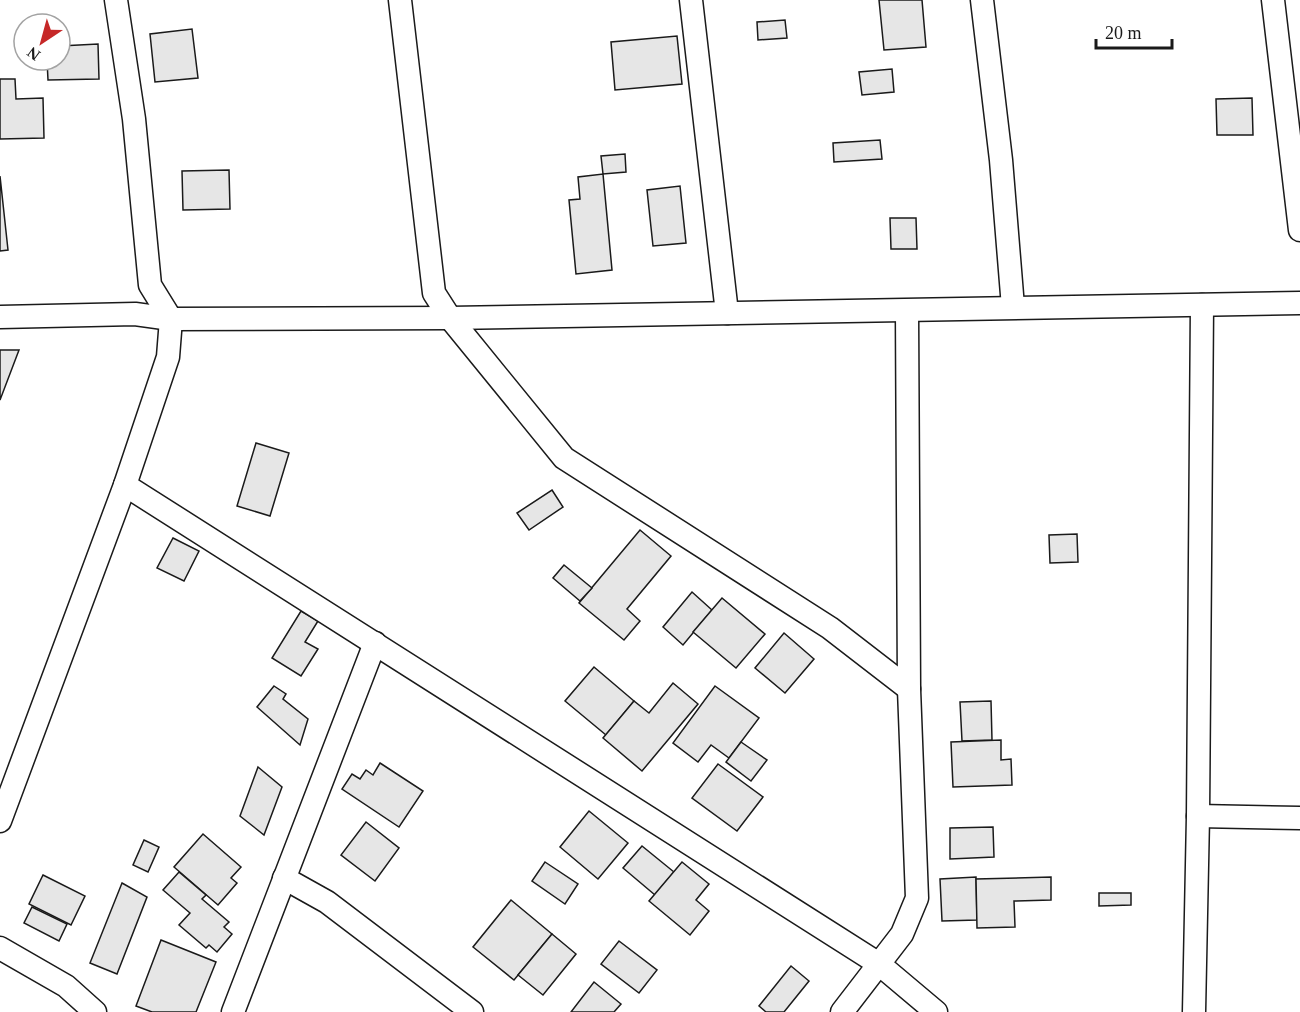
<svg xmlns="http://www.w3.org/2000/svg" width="1300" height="1012" viewBox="0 0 1300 1012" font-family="Georgia,serif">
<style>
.building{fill:#e6e6e6;stroke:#1a1a1a;stroke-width:1.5}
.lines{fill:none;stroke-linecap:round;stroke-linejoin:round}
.minor-casing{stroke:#1a1a1a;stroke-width:25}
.minor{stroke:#fff;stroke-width:22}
</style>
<rect width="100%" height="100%" fill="#fff"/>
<!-- building -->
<g class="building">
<polygon points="879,0 922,0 926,47 884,50"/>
<polygon points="785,20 787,38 758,40 757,22"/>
<polygon points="192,29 198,78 155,82 150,34"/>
<polygon points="677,36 682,84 615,90 611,42"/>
<polygon points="98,44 99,79 48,80 47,60 60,60 60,46"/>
<polygon points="892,69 894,92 862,95 859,72"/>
<polygon points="0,79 15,79 16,99 43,98 44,138 0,139"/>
<polygon points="1252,98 1253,135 1217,135 1216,99"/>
<polygon points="880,140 882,159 834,162 833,143"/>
<polygon points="625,154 626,172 603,174 601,156"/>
<polygon points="229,170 230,209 183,210 182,171"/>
<polygon points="603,174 612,270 576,274 569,200 580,199 578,177"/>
<polygon points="0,176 8,250 0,251"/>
<polygon points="680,186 686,243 653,246 647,190"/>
<polygon points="890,218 916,218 917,249 891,249"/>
<polygon points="0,350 19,350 0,400"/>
<polygon points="256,443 289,453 270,516 237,506"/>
<polygon points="552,490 563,507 529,530 517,513"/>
<polygon points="640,530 671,556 627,609 640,621 624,640 579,603"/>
<polygon points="1077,534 1078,562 1050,563 1049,535"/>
<polygon points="173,538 199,551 184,581 157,568"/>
<polygon points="564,565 592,588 580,601 553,578"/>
<polygon points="692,592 712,610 683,645 663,627"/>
<polygon points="722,598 765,634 736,668 693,632"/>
<polygon points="301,611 318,621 305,642 318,649 301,676 272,658"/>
<polygon points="784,633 814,659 785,693 755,668"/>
<polygon points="594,667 634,701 606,735 565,701"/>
<polygon points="673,683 698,704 642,771 603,738 634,701 649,713"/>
<polygon points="274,686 286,694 283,699 308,719 300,745 257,707"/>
<polygon points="715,686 759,718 729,758 711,745 698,762 673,743"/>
<polygon points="991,701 992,740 962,741 960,702"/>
<polygon points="1001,740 1001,760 1011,759 1012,785 953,787 951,742"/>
<polygon points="741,742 767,760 751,781 726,762"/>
<polygon points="380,763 423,791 399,827 342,789 352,774 360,779 366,770 373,775"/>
<polygon points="718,764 763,797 737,831 692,798"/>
<polygon points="258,767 282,787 264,835 240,816"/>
<polygon points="589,811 628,843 598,879 560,847"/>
<polygon points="366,822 399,848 375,881 341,855"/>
<polygon points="993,827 994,857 950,859 950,828"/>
<polygon points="203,834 241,867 231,878 237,883 218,905 174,867"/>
<polygon points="144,840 159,847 148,872 133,865"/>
<polygon points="642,846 674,872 655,895 623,868"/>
<polygon points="545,862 578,884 565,904 532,881"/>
<polygon points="682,862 709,884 696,900 709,911 690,935 649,901"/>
<polygon points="179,872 206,895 202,899 229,922 224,927 232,934 217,952 209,945 206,948 179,925 190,913 163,890"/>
<polygon points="43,875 85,896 71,925 29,904"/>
<polygon points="976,877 977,920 942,921 940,879"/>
<polygon points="1051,877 1051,900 1014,901 1015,927 977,928 976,879"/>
<polygon points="122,883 147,897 117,974 90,963"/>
<polygon points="1099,893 1131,893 1131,905 1099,906"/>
<polygon points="511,900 552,934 514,980 473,947"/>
<polygon points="32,907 67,924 59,941 24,923"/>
<polygon points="552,934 576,954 543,995 518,975"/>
<polygon points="161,940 216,962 196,1012 152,1012 136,1006"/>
<polygon points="619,941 657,970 639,993 601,964"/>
<polygon points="791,966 809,981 784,1012 766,1012 759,1006"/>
<polygon points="594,982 621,1004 614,1012 571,1012"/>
</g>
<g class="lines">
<!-- minor casing -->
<g class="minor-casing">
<g id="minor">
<polyline points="400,0 434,293 450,318 564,458 830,628 909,689"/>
<polyline points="691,0 727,313"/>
<polyline points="982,0 1001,160 1013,307"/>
<polyline points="1273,0 1300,230"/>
<polyline points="0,317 135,314 171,319 450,318 1300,303"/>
<polyline points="125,485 879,964 936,1012"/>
<polyline points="1198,816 1300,818"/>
<polyline points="0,821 125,485 168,357 171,319 150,285 134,119 116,0"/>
<polyline points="284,878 327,902 472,1012"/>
<polyline points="0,948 66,986 95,1012"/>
<polyline points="233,1012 375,643"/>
<polyline points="842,1012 902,934 917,898 909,689 907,311"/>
<polyline points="1194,1012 1198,816 1202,305"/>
</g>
</g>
<!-- minor -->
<use href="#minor" class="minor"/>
</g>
<!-- north arrow -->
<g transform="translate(42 42) rotate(216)"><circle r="28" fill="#ffffff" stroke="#a3a3a3" stroke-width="1.5"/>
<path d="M0-4.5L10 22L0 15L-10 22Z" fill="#c62828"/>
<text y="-9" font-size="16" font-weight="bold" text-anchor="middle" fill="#1a1a1a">N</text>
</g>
<!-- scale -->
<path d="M1096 39v9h76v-9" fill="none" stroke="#1a1a1a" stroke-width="3"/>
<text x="1105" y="39" font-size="18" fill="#1a1a1a" stroke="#ffffff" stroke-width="4.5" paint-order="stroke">20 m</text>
</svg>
